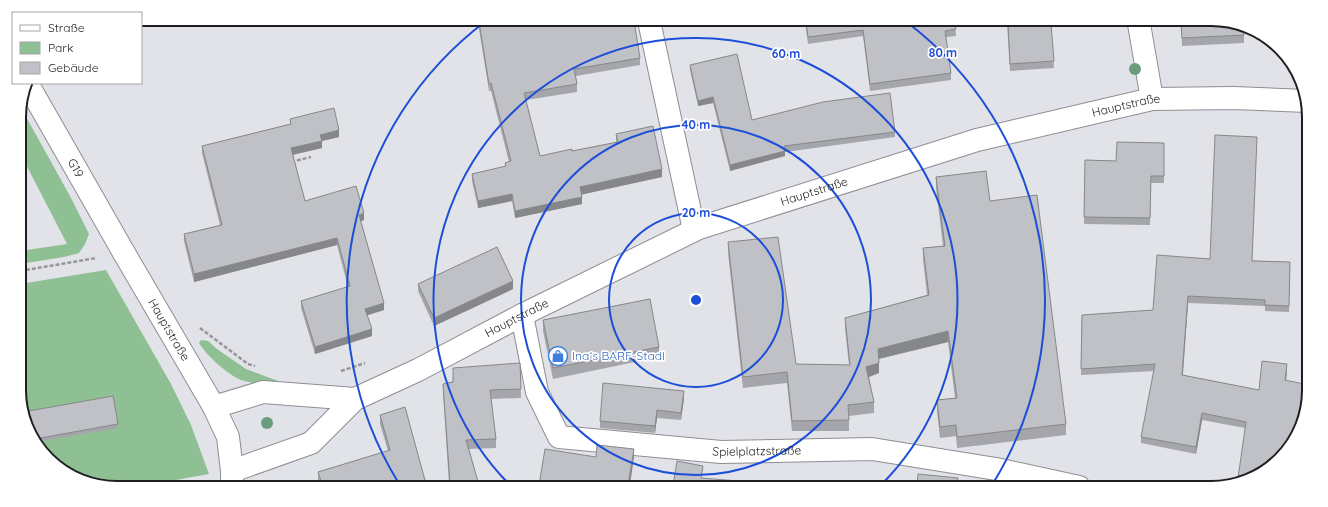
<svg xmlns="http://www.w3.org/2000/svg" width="1328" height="507" viewBox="0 0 1328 507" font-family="Quicksand,sans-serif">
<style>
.green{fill:#8fc093}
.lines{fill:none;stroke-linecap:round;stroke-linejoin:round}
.street-casing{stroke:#8d8e93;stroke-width:24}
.secondary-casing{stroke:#8d8e93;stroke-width:24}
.path{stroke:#96969b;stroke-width:2.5;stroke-dasharray:4 2;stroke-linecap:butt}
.street{stroke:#fff;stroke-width:22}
.secondary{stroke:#fff;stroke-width:22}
.tree{fill:#6b9c7b}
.wall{fill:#a5a6ab}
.shaded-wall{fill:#86878b}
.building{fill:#c0c1c7;stroke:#86878b}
.ring{fill:none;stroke:#1d4ed8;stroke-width:2}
.labels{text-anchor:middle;stroke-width:3.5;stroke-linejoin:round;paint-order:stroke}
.street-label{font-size:12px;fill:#1e1e20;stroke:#fff}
.shop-label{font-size:12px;fill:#366cbe;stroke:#fff;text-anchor:start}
.rim{fill:none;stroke:#1e1e20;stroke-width:2}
.centre{fill:#1d4ed8;stroke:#fff;stroke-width:2}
.ring-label{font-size:12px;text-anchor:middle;font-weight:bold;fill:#1d4ed8;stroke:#fff;stroke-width:3.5;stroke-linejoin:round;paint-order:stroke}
</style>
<rect width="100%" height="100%" fill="#e2e3e9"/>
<!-- green -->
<g class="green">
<polygon points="20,106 70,196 89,234 85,244 79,253 64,257 20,264 20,251 67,244 19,151 19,110"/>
<polygon points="106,270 171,384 191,425 209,474 159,483 86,483 43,455 21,409 20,284"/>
<path d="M201 340 208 341 217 349 246 369 278 381V383C266 384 253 384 241 380 227 374 207 356 199 343Z"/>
</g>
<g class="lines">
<!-- street casing -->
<g class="street-casing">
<g id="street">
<polyline points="649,21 694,230"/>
<polyline points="1139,24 1152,99"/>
<path id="s1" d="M124 253 214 407 228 437 232 471V484"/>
<path id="s2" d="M522 315 537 392 559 437 721 452 872 449 996 469 1079 487"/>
<polyline points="214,407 263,392 355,399"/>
<path id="s3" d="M232 471 311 443 355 399 418 370 522 315 699 228 977 140 1152 99 1234 98 1307 101"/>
</g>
</g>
<!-- secondary casing -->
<g class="secondary-casing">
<g id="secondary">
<path id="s4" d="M27 83 124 253"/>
</g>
</g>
<!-- path -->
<g class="path">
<polyline points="291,162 311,157"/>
<polyline points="20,271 96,258"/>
<polyline points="200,328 248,364 255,366"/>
<polyline points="341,371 365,363"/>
</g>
<!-- street -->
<use href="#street" class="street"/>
<!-- secondary -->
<use href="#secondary" class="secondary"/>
</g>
<!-- trees -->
<g class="tree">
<circle cx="1135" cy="69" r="6"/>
<circle cx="267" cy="423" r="6"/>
</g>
<!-- wall -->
<g class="wall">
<polygon points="479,22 640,58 640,65 576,76 577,84 577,92 526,100 540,156 572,151 616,142 616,134 662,177 582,194 582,204 515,218 512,201 478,208 472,181 472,174 505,167 505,163 509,162 491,91 489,91 479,29"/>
<polygon points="805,22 955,23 956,36 946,37 951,73 951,80 870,91 863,36 808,44"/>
<polygon points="1007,23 1051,23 1054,68 1010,71"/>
<polygon points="1164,24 1242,24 1244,35 1244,43 1182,46 1181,26 1164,27"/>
<polygon points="690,65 752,120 895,132 895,137 785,152 785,156 730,171 713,103 698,106 690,70"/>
<polygon points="290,119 339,137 322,141 322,148 293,155 305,201 364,220 361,221 384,310 367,315 372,336 315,354 301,308 301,301 348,287 337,245 194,282 184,241 184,234 220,225 202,153 202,146 290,124"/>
<polygon points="1164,143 1164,183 1151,183 1150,225 1084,224 1085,160 1116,161"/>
<polygon points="936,177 990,201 1066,424 1066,435 957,448 956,436 940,438 937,411 937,400 955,398 948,342 879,359 879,373 869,377 874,402 874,413 849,416 849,431 792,431 787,383 743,388 728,253 728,242 796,364 849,365 845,329 845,318 927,295 923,259 923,248 943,246 936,188"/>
<polygon points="1210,259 1290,262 1289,312 1265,311 1265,306 1188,303 1183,375 1259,390 1287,371 1286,381 1304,421 1271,468 1238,480 1245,428 1202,420 1196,454 1141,443 1141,437 1154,371 1081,375 1082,315 1153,310"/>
<polygon points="418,284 513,289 434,326 418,291"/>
<polygon points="543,320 659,347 659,357 553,379 543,331"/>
<polygon points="520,363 521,398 491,399 496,439 496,448 469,449 479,485 449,484 443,393 443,384"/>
<polygon points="684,398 681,420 657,418 655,433 600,428 600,421"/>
<polygon points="23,412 118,424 118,428 37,442"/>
<polygon points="380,415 426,484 319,484 318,481 318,472 388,451 380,424"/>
</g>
<!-- shaded-wall -->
<g class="shaded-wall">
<polygon points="713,97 713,103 698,106 698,101"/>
<polygon points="339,130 339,137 322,141 322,148 291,155 291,148 320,135"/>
<polygon points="785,151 785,156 730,171 730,165"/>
<polygon points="662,169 662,177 580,195 580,187"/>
<polygon points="512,194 512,201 478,208 478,201"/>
<polygon points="582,197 582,204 515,218 515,211"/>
<polygon points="364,213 364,220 359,222 359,215"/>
<polygon points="337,238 337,245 194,282 194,274"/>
<polygon points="513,281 513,289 434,326 434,318"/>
<polygon points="1188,296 1188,303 1182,382 1182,375"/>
<polygon points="384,303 384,310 365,316 365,309"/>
<polygon points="372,329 372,336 315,354 315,347"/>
<polygon points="948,331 948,342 878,359 878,349"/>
<polygon points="879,363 879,373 866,378 866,367"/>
<polygon points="1287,364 1287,371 1285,387 1285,380"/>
<polygon points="684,391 684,398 681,420 681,413"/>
<polygon points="657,410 657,418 655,433 655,426"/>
<polygon points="1202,413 1202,420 1196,454 1196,447"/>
<polygon points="634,449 634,457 630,485 628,485"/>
</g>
<!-- building -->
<g class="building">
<polygon points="484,21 634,21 640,58 574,69 577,84 524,93 540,156 572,149 572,151 618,142 616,134 653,126 662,169 580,187 582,197 515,211 512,194 478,201 472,174 506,166 505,163 511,161 491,83 489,84 479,22"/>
<polygon points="806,22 955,23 956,29 945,31 951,73 870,84 863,30 808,37"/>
<polygon points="1008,23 1051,23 1054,61 1010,64"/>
<polygon points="1181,24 1242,24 1244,25 1244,35 1182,38"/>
<polygon points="737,54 752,120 823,102 890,93 895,132 784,146 785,151 730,165 713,97 698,101 690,65"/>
<polygon points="334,108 339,130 320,135 322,141 291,148 305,201 356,186 364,213 359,215 384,303 365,309 372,329 315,347 301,301 350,286 337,238 194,274 184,234 222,225 202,146 291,124 290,119"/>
<polygon points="1215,135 1257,137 1252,261 1290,262 1289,306 1265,305 1265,300 1188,296 1182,375 1259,390 1262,361 1287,364 1285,380 1304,384 1304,421 1288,444 1285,444 1285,448 1271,468 1242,479 1238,478 1246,422 1202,413 1196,447 1141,437 1155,364 1081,369 1082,315 1153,310 1157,255 1210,259"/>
<polygon points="1117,142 1164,143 1164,176 1151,176 1150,218 1084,217 1085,160 1116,161"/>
<polygon points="986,171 990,201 1037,195 1066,424 957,437 956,425 940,427 937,400 957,398 948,331 878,349 879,363 866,367 874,402 848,405 849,420 792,421 787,372 743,377 728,242 778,237 796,364 850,365 845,318 929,295 923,248 945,246 936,177"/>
<polygon points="497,247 513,281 434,318 418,284"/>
<polygon points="650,299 659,347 553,368 543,320"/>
<polygon points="520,363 521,389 490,390 496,439 466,440 479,485 450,484 443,384 453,382 453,368"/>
<polygon points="603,383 684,391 681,413 657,410 655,426 600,421"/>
<polygon points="113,396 118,424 35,439 23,412"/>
<polygon points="405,407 426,484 322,484 318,472 390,450 380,415"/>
<polygon points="597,445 634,449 628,485 539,485 545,449 596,457"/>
<polygon points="677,461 703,466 701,478 751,482 751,486 673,485"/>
<polygon points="918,474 958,478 957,487 917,486"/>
</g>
<!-- distance rings -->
<g class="ring">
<circle cx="696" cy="300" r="87"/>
<circle cx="696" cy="300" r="175"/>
<path d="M509 484A262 262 0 1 1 881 485"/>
<path d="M398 482A349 349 0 0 1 486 21M908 23A349 349 0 0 1 992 485"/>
</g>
<!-- icons -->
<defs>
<g id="shop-ring" transform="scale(1)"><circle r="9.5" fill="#fff" stroke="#3f7fe0" stroke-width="1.5"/><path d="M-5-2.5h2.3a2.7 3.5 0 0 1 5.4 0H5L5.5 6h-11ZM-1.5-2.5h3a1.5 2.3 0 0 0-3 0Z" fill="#3f7fe0"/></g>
</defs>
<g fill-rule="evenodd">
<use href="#shop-ring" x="558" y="356"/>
</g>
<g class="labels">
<!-- street labels -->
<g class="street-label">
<text dy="4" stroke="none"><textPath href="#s3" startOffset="975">Hauptstraße</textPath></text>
<text dy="4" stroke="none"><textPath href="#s4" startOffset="98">G19</textPath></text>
<text dy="4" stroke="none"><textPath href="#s3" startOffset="651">Hauptstraße</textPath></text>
<text dy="4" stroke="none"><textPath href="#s3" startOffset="327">Hauptstraße</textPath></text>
<text dy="4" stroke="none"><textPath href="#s1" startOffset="89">Hauptstraße</textPath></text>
<text dy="4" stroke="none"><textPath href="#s2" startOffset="327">Spielplatzstraße</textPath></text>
</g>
<!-- shop labels -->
<g class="shop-label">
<text x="572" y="360">Ina´s BARF-Stadl</text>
</g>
</g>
<!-- crop -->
<path d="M0 0H1328V507H0ZM117 26H1211A91 91 0 0 1 1302 117V390A91 91 0 0 1 1211 481H117A91 91 0 0 1 26 390V117A91 91 0 0 1 117 26Z" fill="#fff" fill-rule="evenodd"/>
<path class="rim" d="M117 26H1211A91 91 0 0 1 1302 117V390A91 91 0 0 1 1211 481H117A91 91 0 0 1 26 390V117A91 91 0 0 1 117 26Z"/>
<circle cx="696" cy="300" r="6" class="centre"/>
<g class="ring-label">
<text x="943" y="57">80 m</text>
<text x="786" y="58">60 m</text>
<text x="696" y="129">40 m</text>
<text x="696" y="217">20 m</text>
</g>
<!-- legend -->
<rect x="12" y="12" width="130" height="72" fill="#ffffff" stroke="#a5a5a6"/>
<rect x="20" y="25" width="20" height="6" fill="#ffffff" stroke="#a5a5a6"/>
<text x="48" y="32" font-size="12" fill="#1e1e20">Straße</text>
<rect x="20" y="42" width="20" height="12" fill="#8fc093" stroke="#a5a5a6"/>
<text x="48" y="52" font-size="12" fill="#1e1e20">Park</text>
<rect x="20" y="62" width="20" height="12" fill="#c0c1c7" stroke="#a5a5a6"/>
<text x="48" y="72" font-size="12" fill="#1e1e20">Gebäude</text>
</svg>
